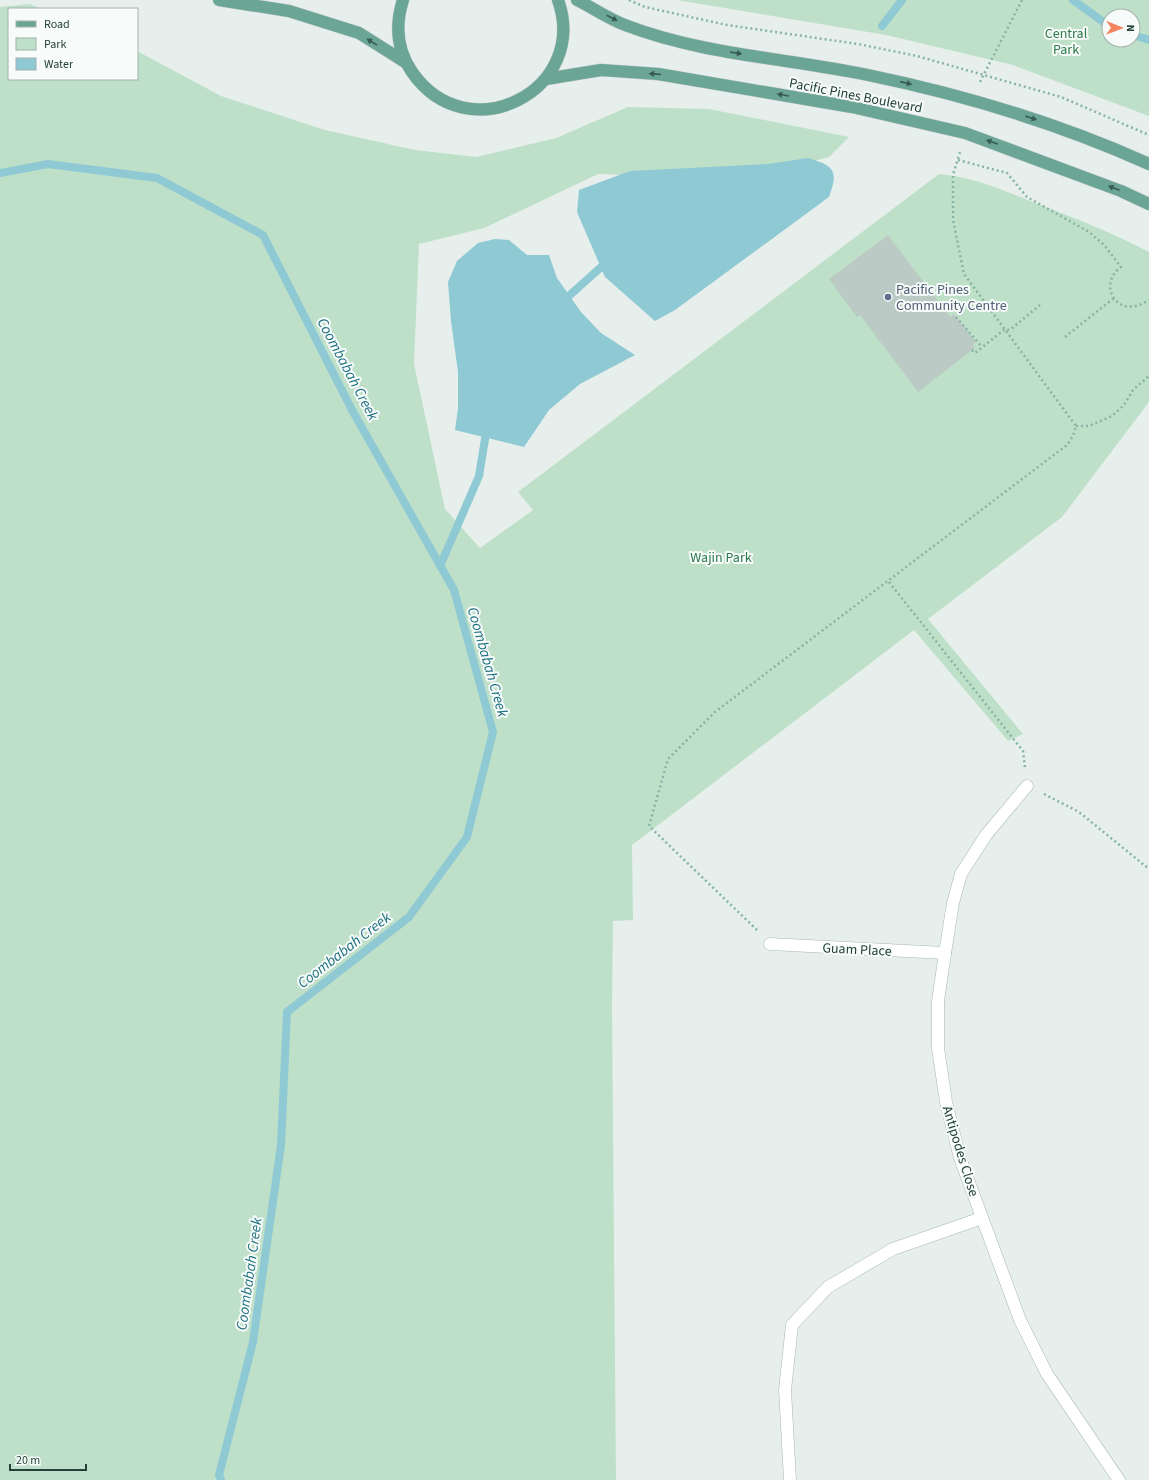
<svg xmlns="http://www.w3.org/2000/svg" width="1149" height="1480" viewBox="0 0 1149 1480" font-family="'Source Sans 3',sans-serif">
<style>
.green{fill:#bfe0c8;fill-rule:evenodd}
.water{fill:#8ec9d4}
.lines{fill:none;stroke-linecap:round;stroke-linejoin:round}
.stream{stroke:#8ec9d4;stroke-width:8}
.building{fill:#bbcac4}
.street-casing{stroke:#a8b8b2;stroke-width:13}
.primary-casing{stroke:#c2cac8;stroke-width:13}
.path{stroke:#86b3a5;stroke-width:2.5;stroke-dasharray:2 3;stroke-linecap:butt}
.street{stroke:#fff;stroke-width:12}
.primary{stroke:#6aa596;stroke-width:12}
.oneway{fill:#365b51}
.service-dot{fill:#5c6f8a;stroke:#f7fbf9;stroke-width:1.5}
.labels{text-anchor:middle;stroke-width:4;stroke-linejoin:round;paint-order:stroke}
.park-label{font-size:14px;fill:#2d7a4b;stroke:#f7fbf9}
.street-label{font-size:14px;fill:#24423a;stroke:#f7fbf9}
.service-label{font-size:14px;fill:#4e5e75;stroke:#f7fbf9;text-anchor:start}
.water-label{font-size:15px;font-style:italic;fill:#1c6f80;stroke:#f7fbf9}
</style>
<rect width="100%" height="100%" fill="#e6efeb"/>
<!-- green -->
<g class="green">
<path d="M677 0H1149V116L1013 65 886 35ZM1109 16H1133V40H1109Z"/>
<path d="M30 4 41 9H9V79H137V51L221 96 325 130 415 150 477 157 556 138 628 107 709 109 849 137 829 157 750 178 598 174 484 228 419 244 414 364 445 509 480 548 533 510 518 492 939 174C973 177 1003 190 1035 203 1075 218 1111 232 1149 252V402L1062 517 928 619 1023 734 1008 741 914 630 632 845 633 920 613 921 612 1006 616 1480H0V7Z"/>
</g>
<!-- water -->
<g class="water">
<path d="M808 158C834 166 839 170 829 197L675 310 655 321 605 277 577 212 579 190 630 171 768 164Z"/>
<polygon points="495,239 509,240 527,255 549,255 557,278 581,312 601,333 635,355 580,384 549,410 524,447 455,430 458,408 458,372 451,321 448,282 457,261 478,243"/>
</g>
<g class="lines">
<!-- stream -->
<g class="stream">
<polyline points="1073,0 1109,26"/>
<polyline points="882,26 902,0"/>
<polyline points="1133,35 1149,40"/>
<polyline points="0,173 48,164 157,178 263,235 352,410 454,590 493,732 467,837 409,917 287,1012 281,1145 253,1342 219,1475 221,1480"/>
<polyline points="561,303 609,260"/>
<polyline points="440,566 479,476 487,427"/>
</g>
</g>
<!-- building -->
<polygon class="building" points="888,235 950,317 954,314 976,342 973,345 975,348 972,350 918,392 860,315 857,317 829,279"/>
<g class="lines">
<!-- street casing -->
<g class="street-casing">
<g id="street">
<polyline points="1027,786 986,835 961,874 953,903 945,953 938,1001 938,1048 946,1102 960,1158 1020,1320 1047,1374 1119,1480"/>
<polyline points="770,944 945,953"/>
<polyline points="790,1480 785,1390 792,1325 828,1287 893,1249 982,1218"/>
</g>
</g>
<!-- primary casing -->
<g class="primary-casing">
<g id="primary">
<polyline points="219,0 289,11 359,33 405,62"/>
<path d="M403 0C395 25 397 50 412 72 468 153 590 90 558 0"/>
<path d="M577 0C593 8 609 19 625 25 703 55 787 58 868 75 965 95 1058 123 1149 164"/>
<polyline points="546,79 601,70 658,74 852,107 965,133 1121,191 1149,204"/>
</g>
</g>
<!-- path -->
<g class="path">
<polyline points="629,0 645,7 727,25 858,44 917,56 1061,97 1149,135"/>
<polyline points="980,82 1022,0"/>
<path d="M958 160 1007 173 1027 197 1089 232 1104 245 1121 267C1097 283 1116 322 1149 300"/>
<polyline points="956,317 982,347"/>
<polyline points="1065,337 1114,298"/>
<polyline points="972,350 975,353 1005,329 1010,330 1040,305"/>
<polyline points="1076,426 1089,426 1112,416 1124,405 1133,390 1149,376"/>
<polyline points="889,582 1023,751 1025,768"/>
<polyline points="1044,794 1079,812 1149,869"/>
<polyline points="757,930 649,826 668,759 715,712 1067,445 1073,436 1076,426 964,274 953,220 953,175 960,152"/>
</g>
<!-- street -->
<use href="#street" class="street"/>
<!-- primary -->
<use href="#primary" class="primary"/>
</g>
<!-- one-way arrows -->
<defs><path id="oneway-solid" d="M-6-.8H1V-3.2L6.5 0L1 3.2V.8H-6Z"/></defs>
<g class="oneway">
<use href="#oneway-solid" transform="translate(612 18) rotate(28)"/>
<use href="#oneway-solid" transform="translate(372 42) rotate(-148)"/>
<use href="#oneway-solid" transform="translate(736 53) rotate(9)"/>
<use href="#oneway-solid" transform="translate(655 74) rotate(-175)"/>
<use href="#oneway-solid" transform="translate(906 83) rotate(13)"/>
<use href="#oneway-solid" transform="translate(783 95) rotate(-170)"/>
<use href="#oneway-solid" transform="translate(1031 118) rotate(19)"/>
<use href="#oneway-solid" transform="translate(992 142) rotate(-161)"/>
<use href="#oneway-solid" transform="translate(1114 188) rotate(-159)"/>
</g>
<!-- markers -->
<circle class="service-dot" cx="888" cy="297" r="4"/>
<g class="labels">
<!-- park labels -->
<g class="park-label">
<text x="1066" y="38">Central<tspan x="1066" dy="16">Park</tspan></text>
<text x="721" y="562">Wajin Park</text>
</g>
<!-- street labels -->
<g class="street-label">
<text transform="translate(856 95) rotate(11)" y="5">Pacific Pines Boulevard</text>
<text transform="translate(857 949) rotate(3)" y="5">Guam Place</text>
<text transform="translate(961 1151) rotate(73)" y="5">Antipodes Close</text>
</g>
<!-- service labels -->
<g class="service-label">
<text x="896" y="294">Pacific Pines<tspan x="896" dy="16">Community Centre</tspan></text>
</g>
<!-- water labels -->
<g class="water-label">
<text transform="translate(348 369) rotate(62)" y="5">Coombabah Creek</text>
<text transform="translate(488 662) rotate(74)" y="5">Coombabah Creek</text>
<text transform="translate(344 950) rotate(-38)" y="5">Coombabah Creek</text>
<text transform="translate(249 1274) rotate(-82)" y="5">Coombabah Creek</text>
</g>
</g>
<!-- legend -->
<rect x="8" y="8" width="130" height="72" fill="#f7fbf9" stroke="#a3b1ad"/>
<rect x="16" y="21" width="20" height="6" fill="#6aa596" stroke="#a3b1ad"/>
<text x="44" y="28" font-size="12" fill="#24423a">Road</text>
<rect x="16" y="38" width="20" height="12" fill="#bfe0c8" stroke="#a3b1ad"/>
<text x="44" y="48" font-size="12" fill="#24423a">Park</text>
<rect x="16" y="58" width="20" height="12" fill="#8ec9d4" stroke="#a3b1ad"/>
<text x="44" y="68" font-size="12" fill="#24423a">Water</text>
<!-- north arrow -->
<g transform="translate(1121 28) rotate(91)"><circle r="19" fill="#f7fbf9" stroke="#a3b1ad"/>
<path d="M0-3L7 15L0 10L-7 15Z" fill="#f4845f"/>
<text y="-6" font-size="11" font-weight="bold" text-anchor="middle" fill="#24423a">N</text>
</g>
<!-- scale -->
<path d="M10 1464v6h76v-6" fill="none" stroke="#24423a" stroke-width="2"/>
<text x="16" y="1464" font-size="12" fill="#24423a" stroke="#f7fbf9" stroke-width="3" paint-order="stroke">20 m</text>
</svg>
